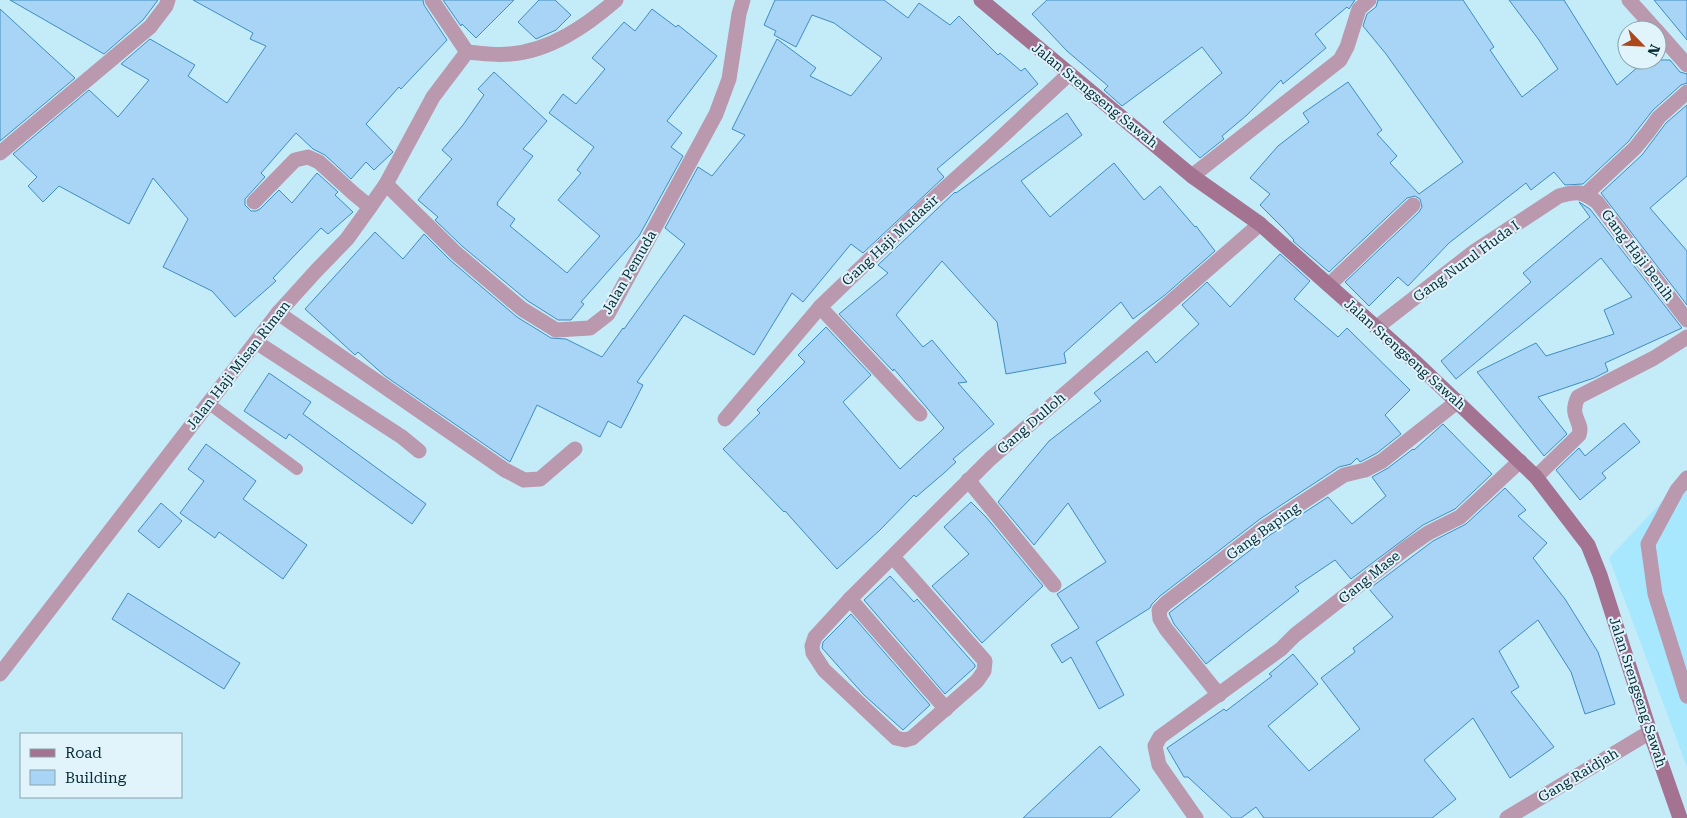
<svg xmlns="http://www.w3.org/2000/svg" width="1687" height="818" viewBox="0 0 1687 818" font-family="'Roboto Serif',serif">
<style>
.built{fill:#a7e8fe}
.building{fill:#a8d4f5;stroke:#3f8dc1}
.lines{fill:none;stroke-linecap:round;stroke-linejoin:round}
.lane{stroke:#ba98ad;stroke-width:12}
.street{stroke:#ba98ad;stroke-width:15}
.secondary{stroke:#a47392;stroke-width:15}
.labels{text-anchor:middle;stroke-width:4;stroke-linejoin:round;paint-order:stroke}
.street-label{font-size:14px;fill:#072c36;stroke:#e1f4fb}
</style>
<rect width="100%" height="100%" fill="#c4ebf8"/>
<!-- built -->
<polygon class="built" points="1687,475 1687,767 1609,558"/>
<!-- building -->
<g class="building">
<polygon points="10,0 158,0 143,20 104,54"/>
<polygon points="193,0 423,0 424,5 447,40 401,89 399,87 366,124 393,152 374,170 366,162 351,179 325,155 313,149 296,133 261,173 265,177 245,199 245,205 251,211 256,211 260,209 279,190 292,203 317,173 338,192 335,195 353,212 328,234 321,228 273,278 276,281 235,317 212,291 163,267 188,219 153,178 129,224 59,186 43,202 28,186 37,177 13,154 89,90 118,117 149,80 121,64 150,39 195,65 188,76 227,103 266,46 250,39 253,33"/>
<polygon points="443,0 514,0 476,38 462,24 461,26"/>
<polygon points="539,0 555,0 571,15 556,30 536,39 518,22"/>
<polygon points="775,0 884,0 908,18 919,3 950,25 959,16 998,55 1000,53 1021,71 1025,68 1038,84 937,169 944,177 863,253 851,244 803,302 792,293 754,355 684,315 637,382 643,385 621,428 608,421 600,437 537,405 510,462 385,376 358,352 355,355 305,309 375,232 403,259 424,234 450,260 517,317 551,338 566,339 602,357 623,328 624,329 685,244 665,228 698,167 712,176 745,135 732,129 777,39 816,68 810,76 851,96 882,58 834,23 812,15 796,47 774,35 776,31 764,25"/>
<polygon points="1047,0 1355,0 1349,9 1347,7 1315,34 1326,48 1283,84 1281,80 1247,115 1222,136 1224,139 1200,158 1163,122 1222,73 1202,47 1122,106 1104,90 1108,86 1067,51 1032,14"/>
<polygon points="1378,0 1463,0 1494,47 1490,50 1522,97 1558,69 1539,40 1509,0 1564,0 1617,85 1646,60 1670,60 1680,72 1687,74 1687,83 1681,85 1653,110 1628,142 1583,184 1565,185 1554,172 1531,190 1526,183 1449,243 1408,286 1398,277 1369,306 1345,282 1419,212 1422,207 1420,199 1415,196 1407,198 1329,272 1293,241 1294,240 1284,229 1260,205 1270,194 1250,178 1278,146 1309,122 1303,113 1348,82 1382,130 1377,134 1397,156 1390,163 1419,194 1463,162 1386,54 1363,26 1367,14 1376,7"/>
<polygon points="1654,0 1687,0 1687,40"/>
<polygon points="0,9 75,78 0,141"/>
<polygon points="652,9 676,27 678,25 717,56 667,121 682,133 671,147 683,156 639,236 581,302 584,304 571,320 558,320 528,301 462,246 435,220 438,217 418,200 452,159 442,150 463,125 484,95 478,89 494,72 547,121 523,149 533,156 497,203 498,203 497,205 515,219 510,226 567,273 600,236 558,200 581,173 577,170 594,147 549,113 563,94 576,104 605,69 592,58 624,22 635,31"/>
<polygon points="1687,105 1687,176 1650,208 1687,251 1687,305 1601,193 1642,155 1666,123"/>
<polygon points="1067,113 1082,135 1021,181 1050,217 1114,163 1144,200 1160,186 1195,227 1196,226 1215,251 1165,295 1133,319 1121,302 1064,353 1066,363 1006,374 997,322 942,261 896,315 923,347 932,340 967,382 958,383 994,424 953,459 956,462 944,473 916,497 914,495 880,530 837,569 785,511 784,512 723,449 760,413 757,410 805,362 798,355 826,327 871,375 843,402 900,469 939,433 944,428 894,369 893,371 839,314 888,273 878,265 955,192 956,193"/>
<polygon points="1579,202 1590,209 1682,328 1605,363 1608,371 1594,378 1538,397 1567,434 1544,456 1477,372 1536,343 1546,356 1614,334 1604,310 1632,297 1601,258 1456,379 1441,361 1531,282 1523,273 1590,217"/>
<polygon points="1280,254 1310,281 1294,299 1338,337 1347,328 1410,390 1385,415 1401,434 1377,453 1362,461 1360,462 1357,458 1351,464 1339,467 1260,519 1160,596 1152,604 1150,608 1096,642 1124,695 1099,709 1071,657 1062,663 1051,645 1079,628 1057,594 1106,562 1068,503 1034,545 998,502 1049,441 1101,401 1094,393 1147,351 1156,363 1199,324 1182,305 1207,282 1230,307"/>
<polygon points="269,373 311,402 303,414 426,504 412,524 289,434 286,439 244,411"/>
<polygon points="1624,423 1640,442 1602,473 1606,478 1580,500 1556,470 1579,448 1585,456"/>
<polygon points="1443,424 1492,474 1455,509 1423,525 1351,579 1335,560 1295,587 1299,591 1206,664 1174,624 1169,613 1270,535 1328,497 1352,524 1386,496 1372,477 1388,468 1413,449 1414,450"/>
<polygon points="206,444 256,481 243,499 307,545 283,579 219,532 215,538 180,513 204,481 188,469"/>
<polygon points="1505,488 1526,510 1518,516 1547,543 1533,558 1565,599 1598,652 1615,704 1585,714 1571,672 1538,620 1499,651 1519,687 1511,692 1554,747 1510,778 1473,718 1424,760 1456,799 1432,818 1264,818 1256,807 1241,818 1232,818 1188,777 1184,777 1167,748 1224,709 1226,711 1272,676 1269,674 1293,654 1318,684 1268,726 1309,771 1360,729 1321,678 1355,652 1353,648 1393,617 1369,589 1433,541 1466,524"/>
<polygon points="971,502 986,517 1043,586 982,643 932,586 969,554 944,527"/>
<polygon points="161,503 182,521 159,548 138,531"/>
<polygon points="890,576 914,602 917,599 975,665 975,667 945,694 864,600"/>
<polygon points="128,593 240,663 224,689 112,619"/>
<polygon points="851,614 930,705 903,730 864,695 822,648 823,642"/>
<polygon points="1100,746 1140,790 1110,818 1023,818"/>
</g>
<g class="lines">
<!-- lane -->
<polyline class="lane" points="208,403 297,469"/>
<!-- street -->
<g class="street">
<polyline points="432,0 467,52"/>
<polyline points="1629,0 1656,30"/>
<polyline points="1657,31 1687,65"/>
<path d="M467 52C481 53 496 56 510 54 550 51 586 26 616 0"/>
<polyline points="0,153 150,27 166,6 168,0"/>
<polyline points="1192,176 1340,60 1347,47 1359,9 1369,0"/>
<polyline points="386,184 456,253 522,309 556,330 590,328 608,314 716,114 729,79 739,14 743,0"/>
<polyline points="1586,194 1635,148 1648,132 1659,117 1687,92"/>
<polyline points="254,202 295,160 308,157 319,162 353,193 370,207"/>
<polyline points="1329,285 1413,205"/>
<polyline points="820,307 920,414"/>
<polyline points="278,313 505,470 524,480 540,479 575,449"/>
<path d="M1377 327 1475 251 1559 196C1577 191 1582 191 1597 202L1687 320"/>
<polyline points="256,342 402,437 419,451"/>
<polyline points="725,419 820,307 922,209 993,145 1069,74"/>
<path d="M1536 477 1579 435C1584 421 1568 418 1578 397L1654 358 1687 337"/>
<polyline points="1687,478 1677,490 1648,544 1655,594 1687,696"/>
<polyline points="968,480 1054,585"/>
<polyline points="893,557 985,661 984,671 977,681 912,738 905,740 896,738 824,670 813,653 812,646 815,637 850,599 990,459 1260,224"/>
<polyline points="850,599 946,709"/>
<polyline points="0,674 278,313 316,271 347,239 370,207 386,184 433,97 467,52"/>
<polyline points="1219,695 1166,629 1160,619 1159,610 1166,603 1265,527 1344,475 1365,470 1382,461 1458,401"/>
<polyline points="1196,818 1159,765 1155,746 1160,737 1281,649 1295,635 1405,549 1428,533 1460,517 1520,461"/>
<polyline points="1507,818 1650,732"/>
</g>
<!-- secondary -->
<polyline class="secondary" points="981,0 1192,176 1260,224 1413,360 1536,477 1588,545 1600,575 1650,732 1680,818"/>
</g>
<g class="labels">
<!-- street labels -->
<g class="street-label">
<text transform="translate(1095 95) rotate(39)" y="5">Jalan Srengseng Sawah</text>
<text transform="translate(890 240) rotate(-43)" y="5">Gang Haji Mudasir</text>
<text transform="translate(1638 255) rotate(53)" y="5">Gang Haji Benih</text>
<text transform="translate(1466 261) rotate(-36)" y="5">Gang Nurul Huda I</text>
<text transform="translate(629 272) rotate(-60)" y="5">Jalan Pemuda</text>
<text transform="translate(1405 354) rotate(42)" y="5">Jalan Srengseng Sawah</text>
<text transform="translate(238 365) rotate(-52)" y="5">Jalan Haji Misan Riman</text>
<text transform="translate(1031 423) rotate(-41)" y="5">Gang Dulloh</text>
<text transform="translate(1263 531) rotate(-36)" y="5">Gang Baping</text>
<text transform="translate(1369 577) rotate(-39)" y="5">Gang Mase</text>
<text transform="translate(1638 692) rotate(72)" y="5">Jalan Srengseng Sawah</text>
<text transform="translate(1578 775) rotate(-31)" y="5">Gang Raidjah</text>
</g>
</g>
<!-- legend -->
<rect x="20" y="733" width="162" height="65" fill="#e1f4fb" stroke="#8aa4ac"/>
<rect x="30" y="749" width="25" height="8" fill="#a47392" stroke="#8aa4ac"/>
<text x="65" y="758" font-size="15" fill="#072c36">Road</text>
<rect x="30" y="770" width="25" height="15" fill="#a8d4f5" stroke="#8aa4ac"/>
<text x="65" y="783" font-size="15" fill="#072c36">Building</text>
<!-- north arrow -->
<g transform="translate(1642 45) rotate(114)"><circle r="24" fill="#e1f4fb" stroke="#8aa4ac"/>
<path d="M0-4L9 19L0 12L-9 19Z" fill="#ac461b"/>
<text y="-8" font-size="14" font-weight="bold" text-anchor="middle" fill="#072c36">N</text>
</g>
</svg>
